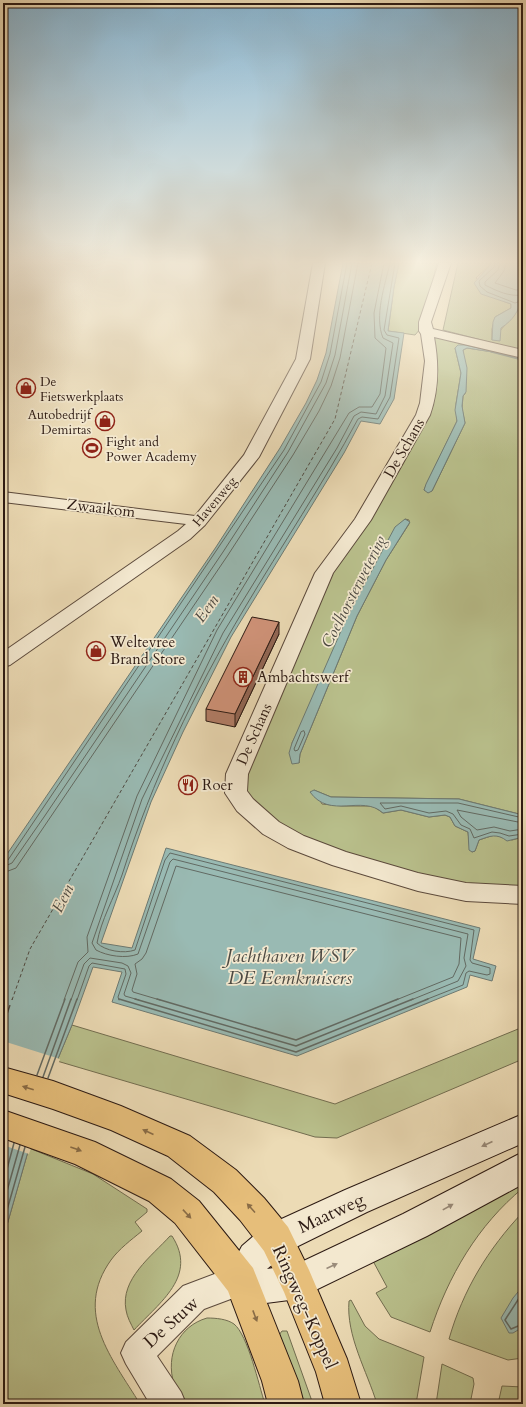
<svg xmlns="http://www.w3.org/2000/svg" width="526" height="1407" viewBox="0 0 526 1407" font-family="Cardo,serif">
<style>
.green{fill:#b9c08c;stroke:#726d50;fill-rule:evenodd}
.water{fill:#99bab3;stroke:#6d7a73}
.pier{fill:#ecdbb5}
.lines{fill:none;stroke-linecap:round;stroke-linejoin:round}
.shore-far1{stroke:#626a63;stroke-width:1}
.shore{stroke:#626a63;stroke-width:1.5}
.stream{stroke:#6d7a73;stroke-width:3.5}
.ferry-far1{stroke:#4d4a43;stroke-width:1;stroke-dasharray:3.5 2.5;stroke-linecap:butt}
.ferry{stroke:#4d4a43;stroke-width:1.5;stroke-dasharray:8 6;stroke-linecap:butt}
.street-casing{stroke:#5c4a3c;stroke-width:2}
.secondary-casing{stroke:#2c1a13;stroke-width:2}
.primary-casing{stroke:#2c1a13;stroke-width:2}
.street{fill:#f3e8cf;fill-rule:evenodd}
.secondary{fill:#f3e8cf;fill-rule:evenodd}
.primary{fill:#e6be7a;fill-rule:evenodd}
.wall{fill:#b37e68;stroke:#2c1a13}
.shaded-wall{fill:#926755;stroke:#2c1a13}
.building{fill:#d09379;stroke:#2c1a13}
.oneway{fill:#896c46}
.oneway2{fill:#998b7a}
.labels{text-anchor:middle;stroke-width:3.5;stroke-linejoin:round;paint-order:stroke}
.far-poi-label{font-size:13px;fill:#2c1a13;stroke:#f3e8cf;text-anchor:start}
.far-street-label{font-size:13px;fill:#2c1a13;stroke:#f3e8cf}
.street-label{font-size:15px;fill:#2c1a13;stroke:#f3e8cf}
.poi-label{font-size:15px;fill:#2c1a13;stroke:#f3e8cf;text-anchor:start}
.water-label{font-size:16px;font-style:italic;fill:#4d4a43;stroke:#f3e8cf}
.near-street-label{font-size:18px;fill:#2c1a13;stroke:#f3e8cf}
.near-water-label{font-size:19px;font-style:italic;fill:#4d4a43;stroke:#f3e8cf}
</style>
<rect width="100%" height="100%" fill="#ecdbb5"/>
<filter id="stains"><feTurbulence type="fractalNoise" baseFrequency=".005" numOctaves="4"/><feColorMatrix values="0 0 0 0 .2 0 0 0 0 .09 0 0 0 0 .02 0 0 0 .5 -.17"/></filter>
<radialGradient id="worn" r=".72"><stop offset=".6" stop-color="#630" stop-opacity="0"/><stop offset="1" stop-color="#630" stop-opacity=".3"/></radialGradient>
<!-- green -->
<g class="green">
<polygon points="399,263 437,263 421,328 415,335 388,331 394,287"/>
<polygon points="458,263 492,263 476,278 503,301 511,304 511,308 495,317 492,329 492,340 518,310 523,298 523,351 443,330"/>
<path d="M437 336 523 358V815L459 799 331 797 314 790 322 804 342 806H373L383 813 401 810 429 817 445 815 450 817 455 826 468 832 470 850 472 852 475 851 479 840 494 835 512 840 523 837V892L467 886 342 855 274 825 242 787 329 572 426 416 434 338ZM461 345 499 353 467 348 463 350 465 394 463 396 462 409 465 423 432 491 424 490 457 421 456 404 461 373 455 348ZM405 519 409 520V524L386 560 357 616 300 754 299 763 292 743Z"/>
<polygon points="72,1025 335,1104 523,1027 523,1059 337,1138 315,1137 57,1061"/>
<path d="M29 1148 93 1174 147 1209V1212L135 1222 142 1231C131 1240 119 1249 111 1260 73 1313 112 1358 140 1404H3V1239Z"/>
<path d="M523 1175V1188C478 1225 448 1276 430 1332L391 1317 376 1293 387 1287 373 1261Z"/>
<path d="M523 1212V1358L508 1360 449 1339C463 1290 488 1249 523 1212Z"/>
<path d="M170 1236H172C198 1276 160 1302 134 1330 131 1324 127 1317 126 1310 120 1279 152 1256 170 1236Z"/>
<path d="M351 1300 365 1326 379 1339 424 1357 416 1404H377C367 1371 346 1336 349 1301Z"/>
<path d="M207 1318C216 1318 227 1319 234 1324 248 1335 259 1386 265 1404H182C179 1397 176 1391 174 1384 165 1355 179 1326 207 1318Z"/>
<polygon points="282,1331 287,1331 313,1404 303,1404 279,1335"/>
<polygon points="442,1364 473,1378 474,1384 470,1404 436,1404"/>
<polygon points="502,1386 523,1387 523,1404 498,1404"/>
</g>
<!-- water -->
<g class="water">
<polygon points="343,263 399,263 394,287 388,331 404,333 394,399 380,424 361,421 344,453 231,637 183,732 151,802 101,943 132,948 166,848 480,928 473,959 496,966 492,981 470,975 467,987 297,1056 112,1002 122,972 93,967 72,1025 57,1061 29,1148 3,1239 3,860 216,547 280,448 306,403 317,380 326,353"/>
<path d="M492 263H523C523 289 526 312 501 328L500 341 492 340 493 322 495 317 511 308V304L481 294 474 283Z"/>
<polygon points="465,345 499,353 467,348 463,350 467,368 466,392 463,396 462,406 465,423 432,491 428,493 424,490 426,484 457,421 455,410 461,373 455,348 458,345"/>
<polygon points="405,519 410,522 386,560 357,616 300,754 299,763 292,764 289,753 292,743 348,615 395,527"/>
<path d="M314 790 331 797 459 799 523 815V837L507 841C497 833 490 836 479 840L475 851 472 852 469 850 468 832 455 826 450 817 445 815 429 817 401 810 383 813C362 794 330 820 310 792Z"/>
<polygon points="523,1286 523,1327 513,1333 509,1333 501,1318 513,1298"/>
</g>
<!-- pier -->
<polygon class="pier" points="3,1041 60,1059 29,1154 3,1145"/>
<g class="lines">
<!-- shore-far1 -->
<g class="shore-far1">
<path d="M390 263C385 285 374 316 383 338L393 343 385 396 376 414 361 412 354 416 337 448 223 633 142 799 92 943 96 950C107 956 126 959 138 954L170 862 173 859 468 934 464 958 466 966 458 981 411 1000"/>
<path d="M395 263 384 330 387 335 399 338 390 397 378 419 362 417 358 419C323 484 282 545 244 609 194 693 152 781 122 875 114 898 101 920 97 943 105 951 124 954 135 950L165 860 170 853 474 930 470 960 472 963 490 968V974L487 975 469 971 466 973 463 985 425 1000"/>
<polyline points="495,263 494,267 479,281 480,286 487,292 515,303 523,300"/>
<path d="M500 263 498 270 485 282V285C497 291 509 297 523 295"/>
<polyline points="506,263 504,271 495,283 516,290 523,289"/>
<polygon points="304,731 305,734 298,750 295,751 294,749 301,732"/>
<polyline points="523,818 458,803 380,803 385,809 401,806 429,813 446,811 453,814 461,825 470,829 474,838 492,832 500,833 509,836 523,834"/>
<polyline points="523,823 457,810 461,817 477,830 494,827 510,831 523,829"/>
<polyline points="3,861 8,860 284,450 321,382 330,354 347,263"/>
<polyline points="3,867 12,863 44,817 223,552 288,452 326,383 335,355 352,263"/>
<polyline points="3,873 16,868 228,555 293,455 319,411 331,386 340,358 358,263"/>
<polyline points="64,1000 78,962 88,952 87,937 137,796 217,630 349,413 359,407 372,407 380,394 386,348 375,338 374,313 384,263"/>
<polyline points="71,1000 84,964 90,958 122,963 128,966 131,973 124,994 125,996 139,1000"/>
<polyline points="77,1000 89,966 92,963 125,969 126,974 118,997 119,1000"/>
<polyline points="160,1000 133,992 132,990 137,974 135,964 142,959 146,953 176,866 461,938 459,964 453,977 396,1000"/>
</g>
<!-- shore -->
<g class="shore">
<polyline points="119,999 296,1052 428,999"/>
<polyline points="135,999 296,1046 413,999"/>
<polyline points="157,999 296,1040 398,999"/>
<polyline points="37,1075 65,999"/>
<polyline points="43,1077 71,999"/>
<polyline points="48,1078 77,999"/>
<polyline points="3,1184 14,1143"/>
<polyline points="3,1205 20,1145"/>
<polyline points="3,1224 25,1147"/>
<polyline points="523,1292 505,1320 511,1329 523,1324"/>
</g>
<!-- stream -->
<polyline class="stream" points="492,351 523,359"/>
<!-- ferry-far1 -->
<polyline class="ferry-far1" points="12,1000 30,949 335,419 372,263"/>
<!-- ferry -->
<polyline class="ferry" points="3,1026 12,999"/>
<!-- street casing -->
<g class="street-casing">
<g id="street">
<polygon points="313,263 325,263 310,359 259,457 205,525 190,539 10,665 3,667 3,652 178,531 186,524 3,502 3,492 195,516 244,455 296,359"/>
<path d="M439 263H451L431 322 433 329 523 350V358L434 337C439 364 439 389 430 415L371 520 333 573 248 774 247 791 253 799 279 822 304 836 346 852 418 873 466 883 523 886V904L466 901 418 891 332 865 288 848 263 834 237 811 225 793 226 774 315 573 355 519 416 415 420 403 425 361 421 334 419 331V322Z"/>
<polygon points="241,1264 252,1269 257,1280 252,1291 204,1309 157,1356 181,1392 186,1404 150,1404 126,1364 121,1353 126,1342 183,1286"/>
</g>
</g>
<!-- secondary casing -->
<g class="secondary-casing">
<polygon id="secondary" points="523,1114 523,1143 367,1212 288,1251 267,1269 295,1265 403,1214 523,1152 523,1184 427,1236 297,1299 266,1303 229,1292 224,1280 242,1246 264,1227 345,1190"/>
</g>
<!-- primary casing -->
<g class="primary-casing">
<g id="primary">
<polygon points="3,1067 53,1081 121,1106 190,1136 236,1170 264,1198 288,1227 309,1270 347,1359 361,1404 325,1404 316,1372 284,1292 264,1251 240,1220 214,1192 168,1156 111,1130 53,1109 3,1093"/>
<polygon points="3,1110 95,1142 171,1179 199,1201 253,1268 298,1381 304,1404 268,1404 262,1381 228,1291 175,1223 149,1201 75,1164 3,1138"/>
</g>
</g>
<!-- street -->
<use href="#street" class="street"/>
<!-- secondary -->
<use href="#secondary" class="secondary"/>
<!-- primary -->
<use href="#primary" class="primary"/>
</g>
<!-- wall -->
<polygon class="wall" points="279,634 235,727 206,721 206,709"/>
<!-- shaded-wall -->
<polygon class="shaded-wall" points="279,622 279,634 235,727 235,714"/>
<!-- building -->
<polygon class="building" points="252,617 279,622 235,714 206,709"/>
<!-- one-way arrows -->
<defs><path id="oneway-solid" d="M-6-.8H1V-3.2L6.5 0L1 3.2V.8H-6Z"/></defs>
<g class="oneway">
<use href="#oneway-solid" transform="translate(28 1088) rotate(-163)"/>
<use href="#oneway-solid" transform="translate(148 1132) rotate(-156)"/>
<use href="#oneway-solid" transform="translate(76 1149) rotate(20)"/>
<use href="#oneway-solid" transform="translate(251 1208) rotate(-132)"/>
<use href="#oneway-solid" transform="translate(187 1214) rotate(47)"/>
<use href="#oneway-solid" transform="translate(255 1316) rotate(69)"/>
</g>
<g class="oneway2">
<use href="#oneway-solid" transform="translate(487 1144) rotate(156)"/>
<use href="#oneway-solid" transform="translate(448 1207) rotate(-29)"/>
<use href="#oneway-solid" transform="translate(332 1266) rotate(-24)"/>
</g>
<!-- sky -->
<linearGradient id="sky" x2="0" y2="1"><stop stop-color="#88b6d3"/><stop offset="0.57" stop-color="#f6efde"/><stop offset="1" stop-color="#f6efde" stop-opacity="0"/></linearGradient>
<rect width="526" height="460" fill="url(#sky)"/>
<!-- icons -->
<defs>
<g id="shop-ring" transform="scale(1)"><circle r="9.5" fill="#f3e8cf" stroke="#8f2418" stroke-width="1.5"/><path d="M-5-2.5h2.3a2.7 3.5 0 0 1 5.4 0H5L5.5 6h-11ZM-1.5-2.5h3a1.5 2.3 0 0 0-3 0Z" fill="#8f2418"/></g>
<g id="stadium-ring" transform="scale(1)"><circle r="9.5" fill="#f3e8cf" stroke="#8f2418" stroke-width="1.5"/><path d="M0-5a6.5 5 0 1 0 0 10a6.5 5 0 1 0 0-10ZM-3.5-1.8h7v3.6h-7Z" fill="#8f2418"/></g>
<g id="building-ring" transform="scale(1)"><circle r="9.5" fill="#f3e8cf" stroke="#8f2418" stroke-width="1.5"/><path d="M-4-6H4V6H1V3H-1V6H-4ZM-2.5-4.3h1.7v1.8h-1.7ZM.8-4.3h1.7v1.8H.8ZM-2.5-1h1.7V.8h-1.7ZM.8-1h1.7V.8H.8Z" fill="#8f2418"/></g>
<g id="restaurant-ring" transform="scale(1)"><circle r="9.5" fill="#f3e8cf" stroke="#8f2418" stroke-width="1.5"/><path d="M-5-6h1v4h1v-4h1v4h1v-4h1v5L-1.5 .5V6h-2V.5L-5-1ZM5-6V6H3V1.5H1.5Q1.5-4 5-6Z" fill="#8f2418"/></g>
</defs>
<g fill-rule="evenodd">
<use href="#shop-ring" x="26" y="388"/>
<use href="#shop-ring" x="105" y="421"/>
<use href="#stadium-ring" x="92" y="448"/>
<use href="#shop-ring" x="96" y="651"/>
<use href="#building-ring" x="243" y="677"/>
<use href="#restaurant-ring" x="188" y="785"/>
</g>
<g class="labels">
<!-- far-poi labels -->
<g class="far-poi-label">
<text x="40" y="386">De<tspan x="40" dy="15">Fietswerkplaats</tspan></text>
<text x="91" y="419" text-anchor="end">Autobedrijf<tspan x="91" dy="15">Demirtas</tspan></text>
<text x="106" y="446">Fight and<tspan x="106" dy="15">Power Academy</tspan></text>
</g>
<!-- far-street labels -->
<g class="far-street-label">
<text transform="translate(214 501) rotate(-50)" y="5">Havenweg</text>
</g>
<!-- street labels -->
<g class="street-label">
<text transform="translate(404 448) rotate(-60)" y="5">De Schans</text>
<text transform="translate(101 508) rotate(7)" y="5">Zwaaikom</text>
<text transform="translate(254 734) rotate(-66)" y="5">De Schans</text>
</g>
<!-- poi labels -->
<g class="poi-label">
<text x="110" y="647">Weltevree<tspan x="110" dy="17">Brand Store</tspan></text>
<text x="257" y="682">Ambachtswerf</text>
<text x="202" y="790">Roer</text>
</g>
<!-- water labels -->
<g class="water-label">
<text transform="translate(353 591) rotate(-63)" y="6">Coelhorsterwetering</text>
<text transform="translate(206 608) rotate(-55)" y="6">Eem</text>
<text transform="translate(62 898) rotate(-64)" y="6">Eem</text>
</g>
<!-- near-street labels -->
<g class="near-street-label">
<text transform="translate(331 1213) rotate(-25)" y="6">Maatweg</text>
<text transform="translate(305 1307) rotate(66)" y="6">Ringweg-Koppel</text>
<text transform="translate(171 1322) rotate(-42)" y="6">De Stuw</text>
</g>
<!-- near-water labels -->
<g class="near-water-label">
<text x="290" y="962">Jachthaven WSV<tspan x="290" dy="22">DE Eemkruisers</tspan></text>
</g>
</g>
<!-- margin -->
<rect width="526" height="1407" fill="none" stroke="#ecdbb5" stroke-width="16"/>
<rect x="4" y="4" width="518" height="1399" fill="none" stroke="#2c1a13" stroke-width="2"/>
<rect x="8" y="8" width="510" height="1391" fill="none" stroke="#2c1a13"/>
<rect width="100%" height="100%" filter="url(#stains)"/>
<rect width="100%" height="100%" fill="url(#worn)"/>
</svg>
